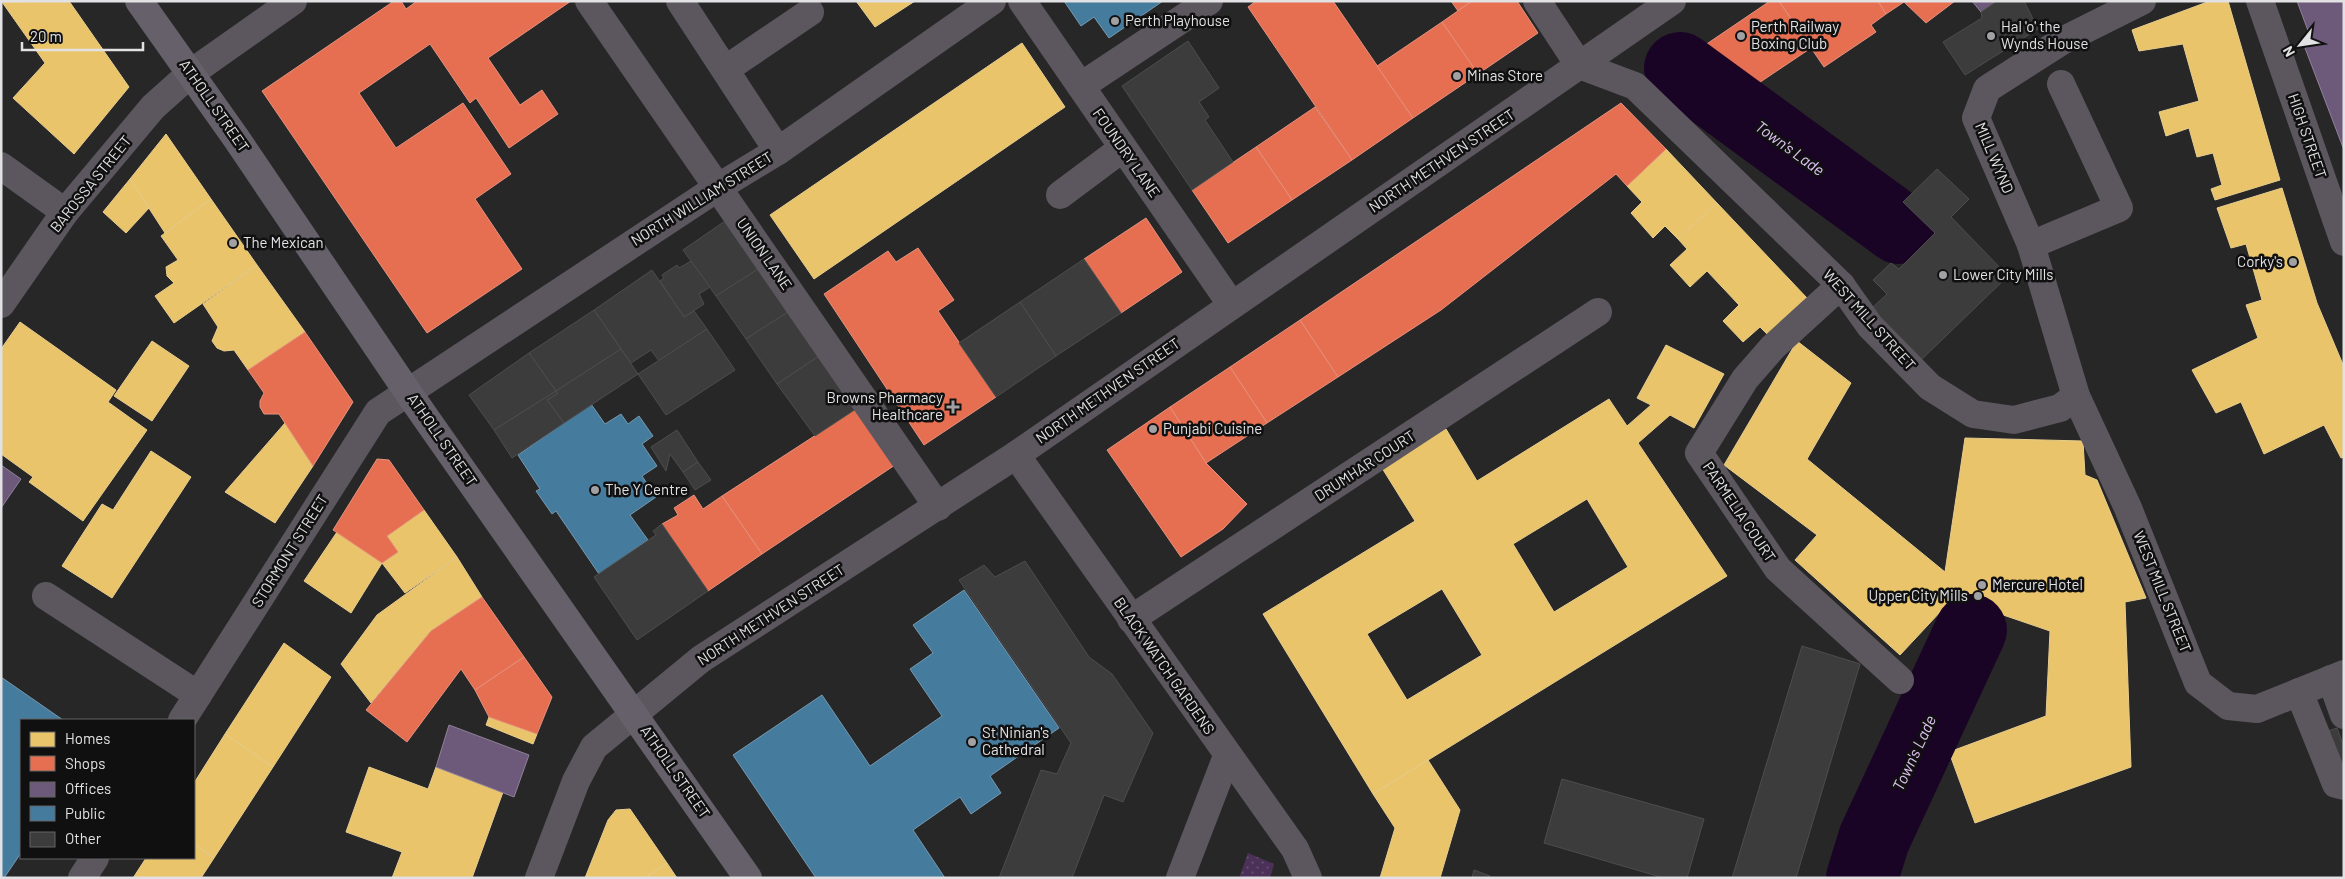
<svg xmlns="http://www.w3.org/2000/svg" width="2345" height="879" viewBox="0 0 2345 879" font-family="Barlow,sans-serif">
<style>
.grass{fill:url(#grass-dots)}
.homes{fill:#e9c46a;stroke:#e7cd8e;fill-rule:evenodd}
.shops{fill:#e76f51;stroke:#e6917d}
.offices{fill:#6d597a;stroke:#90829a}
.public{fill:#457b9d;stroke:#749ab2}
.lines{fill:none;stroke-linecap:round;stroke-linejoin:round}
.river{stroke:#1a0425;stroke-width:72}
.building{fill:#3d3c3d;stroke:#4e4d4e}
.minor{stroke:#5c575e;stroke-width:28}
.major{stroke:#656069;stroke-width:28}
.poi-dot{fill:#a1a0a2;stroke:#101011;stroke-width:2}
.labels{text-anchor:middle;stroke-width:5;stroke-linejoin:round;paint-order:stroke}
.poi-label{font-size:15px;fill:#e2e1e3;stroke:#101011;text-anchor:start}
.street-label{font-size:15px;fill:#e2e1e3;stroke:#101011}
.water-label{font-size:16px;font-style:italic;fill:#e2c3f5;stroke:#101011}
</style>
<defs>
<pattern id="grass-dots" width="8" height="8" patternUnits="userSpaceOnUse" patternTransform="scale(1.25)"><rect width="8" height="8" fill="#4b3158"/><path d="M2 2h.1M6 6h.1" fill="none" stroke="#654f70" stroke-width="1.8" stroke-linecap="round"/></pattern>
</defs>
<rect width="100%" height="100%" fill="#282728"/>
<!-- grass -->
<polygon class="grass" points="1248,853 1274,864 1270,878 1239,878"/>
<!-- homes -->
<g class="homes">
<polygon points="69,1 129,87 74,154 13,98 45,63 2,2"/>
<polygon points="856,1 915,1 875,27"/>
<polygon points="2210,1 2228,1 2280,180 2215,200 2211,189 2222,185 2213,153 2197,157 2189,128 2166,136 2159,112 2199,101 2183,44 2139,51 2132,30"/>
<polygon points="1022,43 1065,107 814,279 770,215"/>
<polygon points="166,134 211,199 165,233 130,179"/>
<polygon points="1666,149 1717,203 1678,239 1665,226 1653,238 1631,213 1642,202 1627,186"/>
<polygon points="130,179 149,208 126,233 103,212"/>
<polygon points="2282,188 2317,303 2344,367 2344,457 2341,458 2324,425 2264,454 2241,402 2216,413 2192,370 2258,338 2246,305 2262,300 2246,244 2231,248 2217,208"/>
<polygon points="211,199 257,265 174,323 155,296 174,283 167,276 166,267 178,260 161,236"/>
<polygon points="1717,203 1807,298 1768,335 1760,327 1743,342 1723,321 1739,305 1707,271 1690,287 1670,265 1687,249 1678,239"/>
<polygon points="257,265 305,332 248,370 234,350 224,351 217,348 212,341 218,327 203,304"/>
<polygon points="20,322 116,390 108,402 147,430 83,521 29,482 33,477 1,454 1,349"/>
<polygon points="152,341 189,366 152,421 114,396"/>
<polygon points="1797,341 1851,383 1807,459 1945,572 1965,438 2083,441 2085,475 2097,480 2146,598 2125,602 2131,767 1975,823 1949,752 2046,716 2050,631 1977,606 1959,627 1942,610 1900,655 1795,560 1817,535 1724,465"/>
<path d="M1666 345 1724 374 1694 428 1670 415 1638 443 1727 576 1373 794 1263 614 1415 521 1382 468 1446 429 1477 481 1609 399 1627 426 1651 405 1637 398ZM1587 499 1628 567 1554 612 1513 544ZM1442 589 1482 655 1407 700 1367 634Z"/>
<polygon points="285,423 313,466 275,523 225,492"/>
<polygon points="151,451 191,477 112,598 62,566 102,504 113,510"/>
<polygon points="424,510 457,557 405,593 382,563 398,552 387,536"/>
<polygon points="337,532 382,563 351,613 304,581"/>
<polygon points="457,557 482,597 431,631 371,703 341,664 377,615"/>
<polygon points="284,643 331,677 273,767 225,734"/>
<polygon points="489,717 537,734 533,744 486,725"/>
<polygon points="225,734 273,767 214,858 194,844 194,783"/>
<polygon points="1428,760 1460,810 1440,878 1380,878 1395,828 1373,794"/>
<polygon points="369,767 428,789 436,767 503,792 472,878 392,878 402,852 346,832"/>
<polygon points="630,809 667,863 645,878 585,878 608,820 616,810"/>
<polygon points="194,844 214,858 201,878 133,878 146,858 194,858"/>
<polygon points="667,863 677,878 645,878"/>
</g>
<!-- shops -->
<g class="shops">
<polygon points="394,1 401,1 406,9 417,1 571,1 488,58 520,105 542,90 558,114 509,148 476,98 470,103 430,44 359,93 396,148 463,103 511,174 475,199 522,269 427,333 262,91"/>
<polygon points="1256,1 1333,1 1413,118 1352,160 1248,7"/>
<polygon points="1451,1 1472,1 1458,11"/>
<polygon points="1472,1 1517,1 1538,33 1478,74 1442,22"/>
<polygon points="1770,1 1779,1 1811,48 1738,97 1686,58"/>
<polygon points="1779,1 1878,1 1886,14 1871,25 1876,32 1824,67"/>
<polygon points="1878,1 1955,1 1926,23 1904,2 1886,14"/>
<polygon points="1442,22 1478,74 1413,118 1377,66"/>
<polygon points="1621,103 1666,149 1627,186 1616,174 1441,310 1338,377 1300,320"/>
<polygon points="1315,107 1352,160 1292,200 1256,147"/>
<polygon points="1256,147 1292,200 1228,243 1192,190"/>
<polygon points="1146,218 1182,272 1121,313 1084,259"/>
<polygon points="918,248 954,300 938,311 996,397 924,445 824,294 888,251 896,262"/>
<polygon points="1300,320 1338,377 1267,423 1230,367"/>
<polygon points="305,332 353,402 313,466 279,414 264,414 260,407 260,401 264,393 248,370"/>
<polygon points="1230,367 1267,423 1206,463 1170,407"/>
<polygon points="1170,407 1206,463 1247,504 1223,529 1181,557 1107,450"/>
<polygon points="856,409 895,465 762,554 722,496"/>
<polygon points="377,459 389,460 424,510 387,536 398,552 382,563 333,530"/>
<polygon points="694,495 703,509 722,496 762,554 708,591 662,524 678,515 674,508"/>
<polygon points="482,597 524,657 475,690 461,669 407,742 366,710 431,631"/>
<polygon points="524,657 552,697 537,734 489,717 475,690"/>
</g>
<!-- offices -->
<g class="offices">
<polygon points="1972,1 1997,1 1981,12"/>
<polygon points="2297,1 2344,1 2344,150 2305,48 2313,44"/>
<polygon points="1,465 21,479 1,508"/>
<polygon points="449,725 529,755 514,797 436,767"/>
</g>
<!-- public -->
<g class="public">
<polygon points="1064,1 1163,1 1109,38 1094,17 1081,26"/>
<polygon points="591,404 605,424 621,414 628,424 639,416 653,436 642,444 657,466 642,476 656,497 630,515 648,540 599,574 556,511 552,514 536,491 540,489 518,455"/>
<polygon points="964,590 1059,728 990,776 1001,793 971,814 960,797 913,830 945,878 816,878 733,755 822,695 870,766 942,716 910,669 933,653 913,625"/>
<polygon points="1,677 63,720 21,720 21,853 4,878 1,878"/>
</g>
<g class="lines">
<!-- river -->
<g class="river">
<polyline points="1680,68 1899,228"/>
<polyline points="1862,878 1874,839 1971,630"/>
</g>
</g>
<!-- building -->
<g class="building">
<polygon points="1997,1 2024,1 2038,29 1965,75 1943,42 1982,18 1981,12"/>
<polygon points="1188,41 1219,88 1199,102 1209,117 1205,120 1233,162 1192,190 1122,86"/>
<polygon points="1937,169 1969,199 1951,217 2008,276 1920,361 1870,310 1887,294 1873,280 1891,263 1899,269 1935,233 1903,202"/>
<polygon points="725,221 758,269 716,296 683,250"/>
<polygon points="1084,259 1121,313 1056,356 1020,302"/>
<polygon points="691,261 710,287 699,294 704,304 684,317 660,281 664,278 662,275 677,265 679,268"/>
<polygon points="758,269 788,312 746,339 716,296"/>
<polygon points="652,270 684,317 694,311 707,329 659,361 651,350 631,363 594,310"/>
<polygon points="1020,302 1056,356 996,397 959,343"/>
<polygon points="594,310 621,349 556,391 529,353"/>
<polygon points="788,312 819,356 777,384 746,339"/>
<polygon points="707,329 735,370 666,415 638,374"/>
<polygon points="621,349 638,374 564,423 547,400 557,394 556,391"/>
<polygon points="529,353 556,391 494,430 469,395"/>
<polygon points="819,356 856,409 815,436 777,384"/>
<polygon points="556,391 557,394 547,400 564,423 512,458 494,430"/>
<polygon points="677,430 698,462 683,472 670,454 666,471 651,447"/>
<polygon points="698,462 711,480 695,490 683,472"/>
<polygon points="662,524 708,591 637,640 594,577 656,535 653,531"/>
<polygon points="1025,561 1089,657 1112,674 1153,733 1123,802 1104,795 1072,878 999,878 1041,770 1057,774 1071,743 959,580 984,565 995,577"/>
<polygon points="1802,646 1860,664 1796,878 1732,878"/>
<polygon points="2337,728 2344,747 2344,765 2341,767 2328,731"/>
<polygon points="1562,779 1704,819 1687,878 1664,878 1544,843"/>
<polygon points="1474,870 1490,876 1489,878 1472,878"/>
</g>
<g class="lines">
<!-- minor -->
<g class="minor">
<polyline points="589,1 938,507"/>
<polyline points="680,1 778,151"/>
<polyline points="1022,1 1231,304"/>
<polyline points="1537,1 1579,65"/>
<polyline points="2142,1 2062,41 1987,89 1976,118 2031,245 2076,396 2128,508 2198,683 2228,706 2257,709 2344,674"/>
<polyline points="2260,1 2344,242"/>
<polyline points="1579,65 1635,86 1841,285 1870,326 1930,387 1973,414 2014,420 2060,408 2076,396"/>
<polyline points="726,69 810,12"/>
<polyline points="1081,86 1209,1"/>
<polyline points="1,166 65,212"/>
<polyline points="1060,195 1123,148"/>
<polyline points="2031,245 2119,208 2061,84"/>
<polyline points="1841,285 1773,347 1745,379 1699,453 1778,569 1900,680"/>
<polyline points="1,304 65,212 153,107 191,73 293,1"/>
<polyline points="1016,455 1295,849 1308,878"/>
<polyline points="46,596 198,695"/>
<polyline points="1131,619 1598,312"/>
<polyline points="2331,679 2344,715"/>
<polyline points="2299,692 2336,784 2344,786"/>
<polyline points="182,720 378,412 717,188 778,151 992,1"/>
<polyline points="82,878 95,858"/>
<polyline points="539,878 576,781 594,747 701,659 1016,455 1672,1"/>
<polyline points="1180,878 1227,756"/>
</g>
<!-- major -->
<polyline class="major" points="139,1 236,138 407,391 748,878"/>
</g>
<!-- markers -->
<g class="poi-dot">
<circle cx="1115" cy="21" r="5"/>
<circle cx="1741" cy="36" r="5"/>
<circle cx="1991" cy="36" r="5"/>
<circle cx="1457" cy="76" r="5"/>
<circle cx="233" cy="243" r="5"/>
<circle cx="2293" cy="262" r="5"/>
<circle cx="1943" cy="275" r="5"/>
<path d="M950.5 399.5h5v5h5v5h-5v5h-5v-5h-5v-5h5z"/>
<circle cx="1153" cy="429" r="5"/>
<circle cx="595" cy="490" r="5"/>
<circle cx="1982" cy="585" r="5"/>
<circle cx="1978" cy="596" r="5"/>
<circle cx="972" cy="742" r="5"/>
</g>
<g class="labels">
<!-- poi labels -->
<g class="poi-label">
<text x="1125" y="26">Perth Playhouse</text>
<text x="1751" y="32">Perth Railway<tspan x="1751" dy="17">Boxing Club</tspan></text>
<text x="2001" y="32">Hal 'o' the<tspan x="2001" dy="17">Wynds House</tspan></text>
<text x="1467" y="81">Minas Store</text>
<text x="243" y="248">The Mexican</text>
<text x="2283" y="267" text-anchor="end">Corky's</text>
<text x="1953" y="280">Lower City Mills</text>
<text x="943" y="403" text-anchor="end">Browns Pharmacy<tspan x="943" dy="17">Healthcare</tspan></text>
<text x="1163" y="434">Punjabi Cuisine</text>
<text x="605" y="495">The Y Centre</text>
<text x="1992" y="590">Mercure Hotel</text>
<text x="1968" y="601" text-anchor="end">Upper City Mills</text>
<text x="982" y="738">St Ninian's<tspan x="982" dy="17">Cathedral</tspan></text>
</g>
<!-- street labels -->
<g class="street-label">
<text transform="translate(214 106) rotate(55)" y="5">ATHOLL STREET</text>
<text transform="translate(2307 136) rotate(71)" y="5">HIGH STREET</text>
<text transform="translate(1126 153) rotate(55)" y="5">FOUNDRY LANE</text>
<text transform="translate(1994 158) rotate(67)" y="5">MILL WYND</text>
<text transform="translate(1442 161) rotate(-34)" y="5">NORTH METHVEN STREET</text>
<text transform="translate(91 184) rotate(-51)" y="5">BAROSSA STREET</text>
<text transform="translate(702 199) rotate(-32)" y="5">NORTH WILLIAM STREET</text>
<text transform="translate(764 254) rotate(55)" y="5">UNION LANE</text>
<text transform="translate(1869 320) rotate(48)" y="5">WEST MILL STREET</text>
<text transform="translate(1108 391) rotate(-35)" y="5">NORTH METHVEN STREET</text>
<text transform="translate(442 440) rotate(55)" y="5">ATHOLL STREET</text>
<text transform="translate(1365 466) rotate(-33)" y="5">DRUMHAR COURT</text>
<text transform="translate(1739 512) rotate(56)" y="5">PARMELIA COURT</text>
<text transform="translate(290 551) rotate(-58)" y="5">STORMONT STREET</text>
<text transform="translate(2162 592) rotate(68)" y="5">WEST MILL STREET</text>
<text transform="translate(771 615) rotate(-33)" y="5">NORTH METHVEN STREET</text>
<text transform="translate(1164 666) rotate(55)" y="5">BLACK WATCH GARDENS</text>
<text transform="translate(675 772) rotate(55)" y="5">ATHOLL STREET</text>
</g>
<!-- water labels -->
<g class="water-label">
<text transform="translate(1790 148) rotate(36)" y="6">Town's Lade</text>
<text transform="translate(1914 753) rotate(-65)" y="6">Town's Lade</text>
</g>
</g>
<!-- border -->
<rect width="2345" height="879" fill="none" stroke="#e2e1e3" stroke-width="5"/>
<!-- legend -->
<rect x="20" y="719" width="175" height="140" fill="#101011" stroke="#646465"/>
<rect x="30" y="732" width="25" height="15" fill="#e9c46a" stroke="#646465"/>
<text x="65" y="744" font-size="15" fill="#e2e1e3">Homes</text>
<rect x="30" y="756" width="25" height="15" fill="#e76f51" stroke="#646465"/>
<text x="65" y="769" font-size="15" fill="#e2e1e3">Shops</text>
<rect x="30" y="782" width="25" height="15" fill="#6d597a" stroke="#646465"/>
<text x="65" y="794" font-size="15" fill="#e2e1e3">Offices</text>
<rect x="30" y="806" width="25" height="15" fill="#457b9d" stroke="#646465"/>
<text x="65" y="819" font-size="15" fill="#e2e1e3">Public</text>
<rect x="30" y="832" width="25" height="15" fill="#3d3c3d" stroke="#646465"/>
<text x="65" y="844" font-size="15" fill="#e2e1e3">Other</text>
<!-- north arrow -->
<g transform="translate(2300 45) rotate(240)" stroke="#101011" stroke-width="4" paint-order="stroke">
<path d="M0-4L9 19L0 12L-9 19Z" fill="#e2e1e3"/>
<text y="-8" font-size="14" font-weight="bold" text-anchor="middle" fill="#e2e1e3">N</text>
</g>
<!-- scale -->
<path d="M22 42v8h121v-8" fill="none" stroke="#e2e1e3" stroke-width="2.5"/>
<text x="30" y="42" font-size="15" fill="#e2e1e3" stroke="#101011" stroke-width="4" paint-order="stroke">20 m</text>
</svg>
